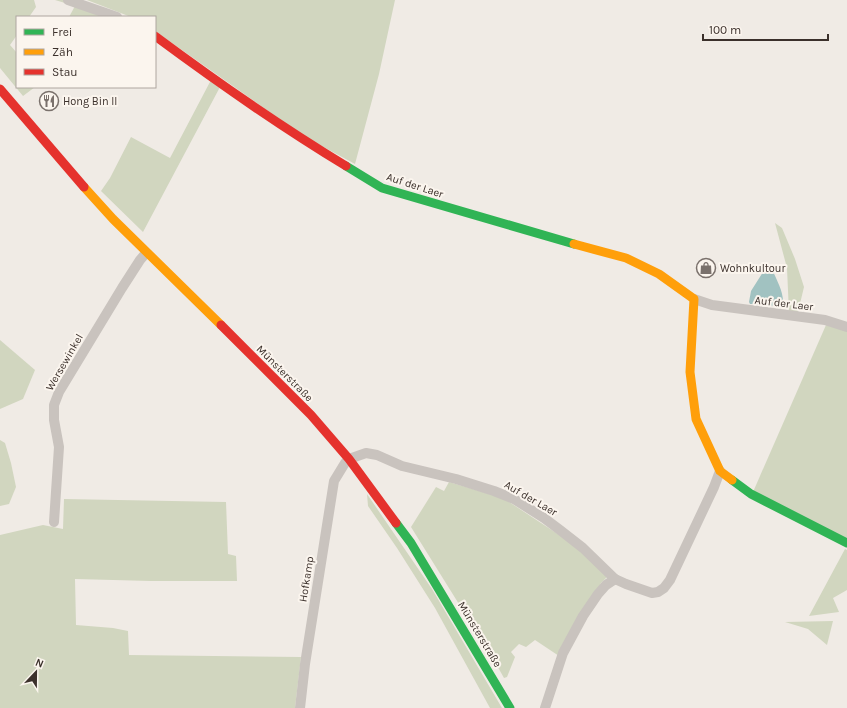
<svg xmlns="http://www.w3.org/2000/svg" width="847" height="708" viewBox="0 0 847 708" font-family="Karla,sans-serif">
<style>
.green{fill:#d1d6bf}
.water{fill:#a1c2c1}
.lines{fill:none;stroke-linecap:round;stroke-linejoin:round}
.street{stroke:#c9c3be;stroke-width:10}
.fast{stroke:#30b455;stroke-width:9}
.slow{stroke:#ff9f0a;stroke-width:9}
.jam{stroke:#e5322d;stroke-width:9}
.labels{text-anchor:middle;stroke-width:4;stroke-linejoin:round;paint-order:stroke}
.poi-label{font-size:11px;fill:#3b302b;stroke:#fbf5ee;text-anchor:start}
.street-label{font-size:11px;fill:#3b302b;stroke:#fbf5ee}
</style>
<rect width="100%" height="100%" fill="#f0ebe5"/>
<!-- green -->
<g class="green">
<polygon points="0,0 34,0 36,7 29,17 17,17 17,35 10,45 17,53 17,87 35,87 23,96 0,68"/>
<polygon points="55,0 72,0 106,17 69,17 75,6"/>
<polygon points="87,0 395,0 379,74 355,164 305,137 155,31 155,17 131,17"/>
<polygon points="211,80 220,87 143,232 101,191 110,178 131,137 170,158"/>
<polygon points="775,223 782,228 795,259 804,287 798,312 789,313 787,268"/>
<polygon points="826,325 847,331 847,540 753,492"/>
<polygon points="0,340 35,370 23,399 0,409"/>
<polygon points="0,440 5,443 11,463 16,487 9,504 0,506"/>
<polygon points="449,482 503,498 573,544 608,576 601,583 559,656 535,640 526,647 519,644 511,652 515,657 507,677 504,678 495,662 411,527 436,487 444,491"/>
<polygon points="367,494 432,589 502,708 490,708 435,608 397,548 368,506"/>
<polygon points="64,499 226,502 228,554 236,556 237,581 151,581 75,579 76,625 113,628 128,631 129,655 301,657 295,708 0,708 0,535 43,525 63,529"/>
<polygon points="845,549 847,550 847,590 833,598 839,612 809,616"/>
<polygon points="833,621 827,645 808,629 785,622"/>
</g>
<!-- water -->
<path class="water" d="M765 269H772C777 281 784 292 783 305L761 306 757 304H750L749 302 751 291Z"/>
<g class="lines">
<!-- street -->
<g class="street">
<polyline points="68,0 117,17"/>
<polyline points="694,299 712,305 825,320 847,327"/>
<polyline points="54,522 59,447 54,420 54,405 59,392 122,288 140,260 146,253"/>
<polyline points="300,708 305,664 334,481 345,463 349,459 366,453 377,455 402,466 456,479 494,491 514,499 544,518 560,530 583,548 615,579 626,584 652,593 658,592 664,588 670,580 714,487 720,471"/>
<polyline points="545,708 563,653 583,616 598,594 606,585 615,579"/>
</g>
<!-- fast -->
<g class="fast">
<polyline points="346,166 382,188 574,244"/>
<polyline points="732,480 751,494 847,543"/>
<polyline points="396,523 411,543 510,708"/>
</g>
<!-- slow -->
<g class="slow">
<polyline points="84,187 113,219 221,325"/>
<polyline points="574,244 626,258 659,274 694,299 690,372 696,419 720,471 732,480"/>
</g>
<!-- jam -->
<g class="jam">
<path d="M155 36C217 82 280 126 346 166"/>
<polyline points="0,89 84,187"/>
<polyline points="221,325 311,415 349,459 396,523"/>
</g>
</g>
<!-- icons -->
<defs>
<g id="restaurant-ring" transform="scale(1)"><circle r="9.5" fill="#fbf5ee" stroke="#7a716c" stroke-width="1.5"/><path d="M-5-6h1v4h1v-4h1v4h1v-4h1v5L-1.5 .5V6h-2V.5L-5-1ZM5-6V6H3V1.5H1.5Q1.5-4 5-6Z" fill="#7a716c"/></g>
<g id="shop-ring" transform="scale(1)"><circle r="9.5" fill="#fbf5ee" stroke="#7a716c" stroke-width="1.5"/><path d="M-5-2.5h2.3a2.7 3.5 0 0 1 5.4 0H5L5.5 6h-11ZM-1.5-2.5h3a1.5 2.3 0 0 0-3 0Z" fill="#7a716c"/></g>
</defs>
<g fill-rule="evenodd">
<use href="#restaurant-ring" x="49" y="101"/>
<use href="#shop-ring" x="706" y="268"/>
</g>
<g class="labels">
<!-- poi labels -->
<g class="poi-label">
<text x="63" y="105">Hong Bin II</text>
<text x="720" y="272">Wohnkultour</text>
</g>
<!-- street labels -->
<g class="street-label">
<text transform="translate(415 185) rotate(18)" y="4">Auf der Laer</text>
<text transform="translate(784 303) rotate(7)" y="4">Auf der Laer</text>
<text transform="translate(64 362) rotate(-60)" y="4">Wersewinkel</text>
<text transform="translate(285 373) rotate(45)" y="4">Münsterstraße</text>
<text transform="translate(531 498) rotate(30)" y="4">Auf der Laer</text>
<text transform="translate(306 579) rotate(-81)" y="4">Hofkamp</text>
<text transform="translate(480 634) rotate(59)" y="4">Münsterstraße</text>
</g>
</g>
<!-- legend -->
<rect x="16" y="16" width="140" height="72" fill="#fbf5ee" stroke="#aea6a0"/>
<rect x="24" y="29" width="20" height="6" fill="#30b455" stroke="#aea6a0"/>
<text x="52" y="36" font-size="12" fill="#3b302b">Frei</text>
<rect x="24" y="49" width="20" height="6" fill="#ff9f0a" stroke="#aea6a0"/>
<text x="52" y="56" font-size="12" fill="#3b302b">Zäh</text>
<rect x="24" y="69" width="20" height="6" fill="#e5322d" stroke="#aea6a0"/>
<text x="52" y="76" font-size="12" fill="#3b302b">Stau</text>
<!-- north arrow -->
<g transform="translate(36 672) rotate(22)" stroke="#fbf5ee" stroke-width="3" paint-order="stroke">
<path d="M0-3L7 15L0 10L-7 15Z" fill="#3b302b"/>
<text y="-6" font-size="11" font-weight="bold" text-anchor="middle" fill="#3b302b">N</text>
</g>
<!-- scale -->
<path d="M703 34v6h125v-6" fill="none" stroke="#3b302b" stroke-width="2"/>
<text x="709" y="34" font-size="12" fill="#3b302b" stroke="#fbf5ee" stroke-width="3" paint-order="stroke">100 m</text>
</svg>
